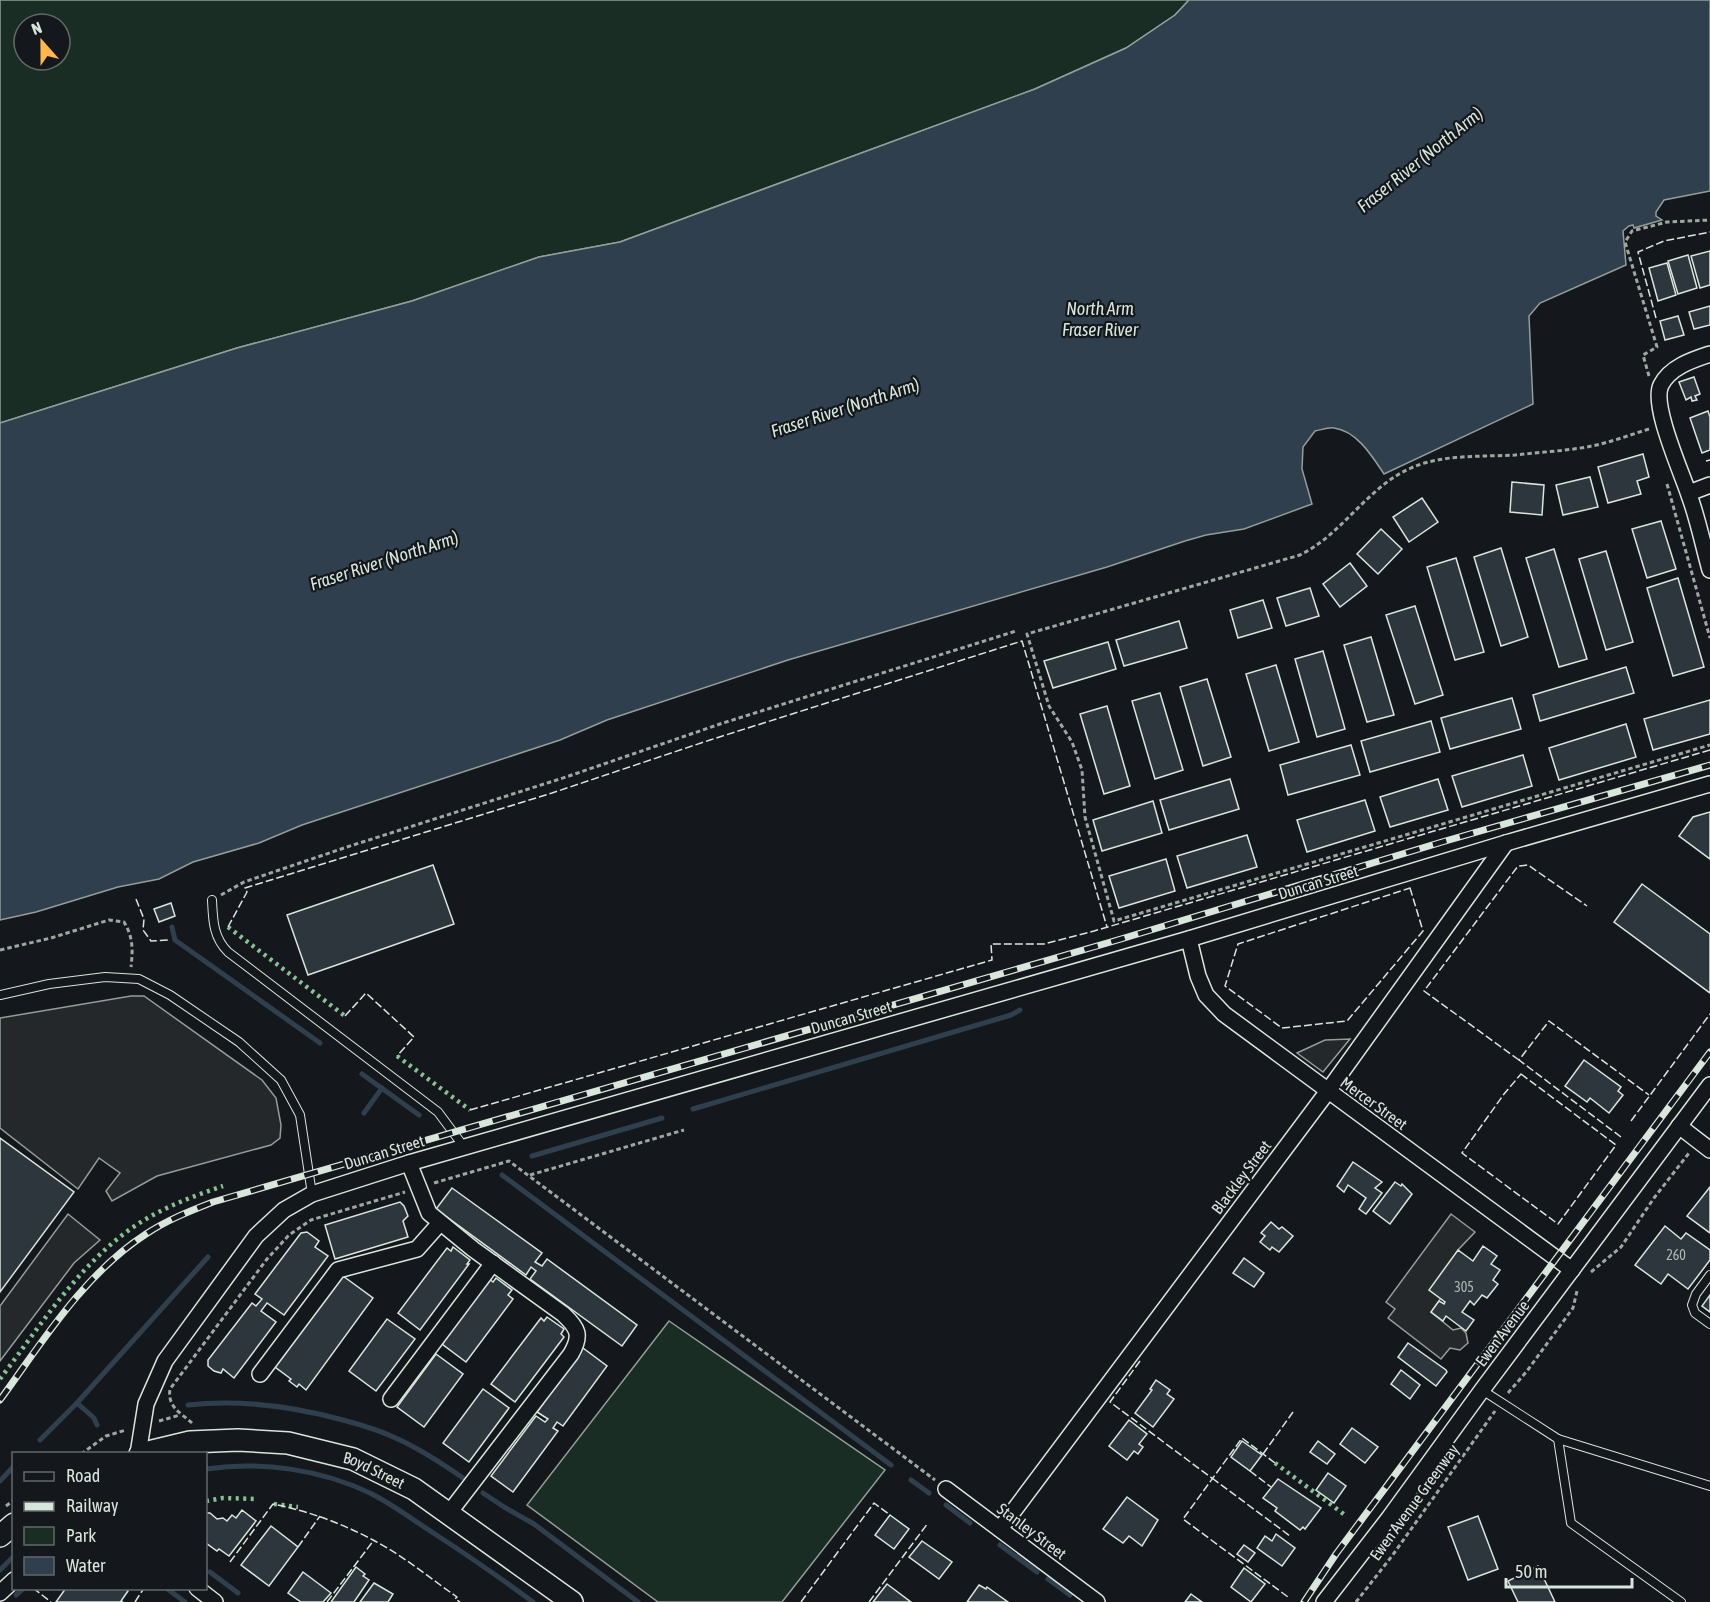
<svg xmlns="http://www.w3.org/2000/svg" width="1710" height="1602" viewBox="0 0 1710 1602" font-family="'Asap Condensed',sans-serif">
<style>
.green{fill:#1a2d24;stroke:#939e99;stroke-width:1.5;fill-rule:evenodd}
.parking{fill:#24282b;stroke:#939e99;stroke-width:1.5}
.water{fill:#2f3f4d;stroke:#939e99;stroke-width:1.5}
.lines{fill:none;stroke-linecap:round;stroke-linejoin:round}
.stream{stroke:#2f3f4d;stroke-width:5}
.building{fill:#2c363c;stroke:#d8e6dc;stroke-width:1.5}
.service-casing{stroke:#d8e6dc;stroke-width:10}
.minor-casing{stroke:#d8e6dc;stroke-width:18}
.secondary-casing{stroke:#d8e6dc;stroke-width:24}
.path{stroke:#9da8a2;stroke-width:3;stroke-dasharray:4.5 3;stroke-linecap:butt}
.service{stroke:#14181c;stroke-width:8}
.minor{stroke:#14181c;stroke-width:15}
.secondary{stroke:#14181c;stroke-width:21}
.rail-casing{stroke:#d8e6dc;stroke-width:7}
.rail{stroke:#14181c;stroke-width:4.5;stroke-dasharray:14;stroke-linecap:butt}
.hedge{stroke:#8ac095;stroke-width:4.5;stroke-dasharray:3 4.5;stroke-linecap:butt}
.fence{stroke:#d8e6dc;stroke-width:1.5;stroke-dasharray:8 3;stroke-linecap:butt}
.labels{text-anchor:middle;stroke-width:4.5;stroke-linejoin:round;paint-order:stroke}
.number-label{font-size:14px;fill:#adbab4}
.street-label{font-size:16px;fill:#d8e6dc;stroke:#14181c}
.water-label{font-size:18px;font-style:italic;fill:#d8e6dc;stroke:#14181c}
</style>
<rect width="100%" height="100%" fill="#14181c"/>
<!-- green -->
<g class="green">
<path d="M0 0H1189L1175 15 1126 48 1035 89 620 242 539 257 412 301 237 348 0 423ZM24 24H60V60H24Z"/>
<polygon points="669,1321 885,1470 782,1602 658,1602 527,1505"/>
</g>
<!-- parking -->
<g class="parking">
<polygon points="131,996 144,996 262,1080 276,1098 281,1125 280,1138 271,1145 157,1176 112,1201 106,1191 120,1173 99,1158 78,1189 0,1128 0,1018"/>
<polygon points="1350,1039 1323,1072 1297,1053 1325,1040"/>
<polygon points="68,1214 100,1240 74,1263 0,1361 0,1306"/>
<polygon points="1451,1214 1475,1232 1458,1250 1441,1298 1431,1312 1453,1330 1461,1328 1466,1333 1468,1343 1460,1350 1450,1348 1441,1359 1388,1318 1395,1309 1386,1302"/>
</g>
<!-- water -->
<path class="water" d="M1189 0H1710V191L1664 200 1656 212V216L1662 220 1634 228 1633 225 1629 226 1623 231 1626 265 1540 303 1529 316 1533 404 1384 474C1372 456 1357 431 1334 428 1329 427 1321 430 1315 431L1303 447 1302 469 1312 504 1244 529 1206 535 1185 541 1107 567 788 660 607 720 560 740 302 825 259 843 193 862 159 879 118 887 36 912 0 920V423L237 348 412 301 539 257 620 242 1035 89 1126 48 1175 15Z"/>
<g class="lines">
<!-- stream -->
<g class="stream">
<polyline points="172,927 175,940 320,1043"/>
<polyline points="362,1074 419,1115"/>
<polyline points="693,1109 1011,1015 1020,1010"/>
<polyline points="364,1113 382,1088"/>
<polyline points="532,1156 662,1118"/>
<polyline points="502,1175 891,1465"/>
<polyline points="77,1403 94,1418 97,1425"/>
<path d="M188 1405C241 1399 291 1406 343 1420 362 1425 382 1431 400 1440 421 1450 443 1464 463 1478"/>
<polyline points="40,1440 77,1403 208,1257"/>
<path d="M206 1469C261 1461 321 1469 372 1494 395 1506 416 1522 438 1536 470 1557 502 1579 533 1602"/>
<polyline points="911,1480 929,1493"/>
<polyline points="0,1481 14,1466"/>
<polyline points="483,1493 504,1507 534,1524 638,1602"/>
<polyline points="946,1505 970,1523"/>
<polyline points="1000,1545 1037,1572"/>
<polyline points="0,1570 14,1556"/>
<polyline points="210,1572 238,1593"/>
<polyline points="1048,1579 1070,1595"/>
<polyline points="166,1588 185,1602"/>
<polyline points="16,1595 24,1588"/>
</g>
</g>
<!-- building -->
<g class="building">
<polygon points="1710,251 1710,285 1700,288 1691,256"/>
<polygon points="1688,255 1697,288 1678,294 1668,261"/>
<polygon points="1667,263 1676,295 1658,301 1649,268"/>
<polygon points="1710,306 1710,325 1694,329 1689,312"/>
<polygon points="1678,316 1684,335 1665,340 1660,321"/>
<polygon points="1694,377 1700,394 1695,396 1697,400 1692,401 1691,397 1686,400 1679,382"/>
<polygon points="1708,411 1710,417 1710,450 1702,453 1690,418"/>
<polygon points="1643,454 1649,477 1637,481 1641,494 1608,503 1598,467"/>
<polygon points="1590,477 1598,507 1563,515 1556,485"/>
<polygon points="1512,482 1544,485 1542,515 1510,512"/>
<polygon points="1422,498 1438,522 1409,542 1393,517"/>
<polygon points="1661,521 1676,569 1647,578 1632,529"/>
<polygon points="1381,529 1402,549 1378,574 1357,554"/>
<polygon points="1501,548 1528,637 1501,646 1474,557"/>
<polygon points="1554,549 1587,659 1559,667 1526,558"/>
<polygon points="1606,551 1633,642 1606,650 1579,559"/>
<polygon points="1456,558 1484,652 1455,660 1427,567"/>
<polygon points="1350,563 1367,586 1340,607 1323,584"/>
<polygon points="1678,578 1704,667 1673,676 1647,588"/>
<polygon points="1310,588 1319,616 1286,626 1277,598"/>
<polygon points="1263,600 1272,628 1238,638 1230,610"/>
<polygon points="1415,606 1443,695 1415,704 1386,615"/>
<polygon points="1179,621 1187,648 1124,666 1116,640"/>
<polygon points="1371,637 1394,715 1367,722 1344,645"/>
<polygon points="1108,642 1116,669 1053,688 1044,661"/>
<polygon points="1323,651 1345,729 1317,737 1295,659"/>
<polygon points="1276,665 1299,742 1269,751 1246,674"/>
<polygon points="1626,667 1634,693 1540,721 1533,695"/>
<polygon points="1207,679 1231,757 1203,766 1180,687"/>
<polygon points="1160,693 1183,770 1155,779 1132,701"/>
<polygon points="1512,698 1521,729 1450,749 1441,718"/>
<polygon points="1710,700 1710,734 1653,750 1644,719"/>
<polygon points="1107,706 1130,786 1104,794 1080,714"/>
<polygon points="1431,721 1440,752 1370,772 1361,741"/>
<polygon points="1626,724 1636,757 1559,780 1549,748"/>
<polygon points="1351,745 1360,775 1288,795 1280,765"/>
<polygon points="1523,755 1532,786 1462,807 1452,776"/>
<polygon points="1230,779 1239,809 1169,830 1160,800"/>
<polygon points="1438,779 1448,810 1390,827 1380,797"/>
<polygon points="1365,800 1375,831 1307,852 1297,820"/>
<polygon points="1153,801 1162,833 1102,851 1093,820"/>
<polygon points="1710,812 1710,859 1679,836 1693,817"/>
<polygon points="1247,835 1257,867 1187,888 1177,856"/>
<polygon points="1166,859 1175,891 1119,908 1109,876"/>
<polygon points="433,865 454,924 308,975 287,915"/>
<polygon points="1642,884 1710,934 1710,993 1614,922"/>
<polygon points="171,903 175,916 159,922 154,909"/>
<polygon points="1584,1060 1621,1087 1618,1091 1623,1095 1609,1113 1590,1098 1587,1102 1565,1086"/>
<polygon points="0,1138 74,1192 0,1292"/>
<polygon points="1353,1162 1382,1182 1375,1188 1382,1193 1366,1214 1359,1209 1366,1198 1348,1185 1344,1192 1337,1186"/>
<polygon points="1395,1182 1401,1186 1402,1184 1412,1194 1390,1224 1373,1211"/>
<polygon points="1710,1187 1710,1233 1687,1216"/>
<polygon points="452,1188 542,1253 535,1262 542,1266 547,1259 637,1325 622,1346 530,1279 536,1271 531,1267 526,1275 436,1209"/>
<polygon points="400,1202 404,1206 408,1216 403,1221 408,1237 335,1259 325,1225"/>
<polygon points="1271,1222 1279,1229 1282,1227 1293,1236 1279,1252 1272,1247 1270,1250 1260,1242 1265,1236 1261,1233"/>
<polygon points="1665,1226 1681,1239 1686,1233 1710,1250 1710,1260 1688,1289 1668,1274 1661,1284 1635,1265"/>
<polygon points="307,1232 319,1241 315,1247 328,1256 284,1315 267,1303 261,1311 276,1322 234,1378 223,1369 221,1373 214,1371 208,1366 208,1360 252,1303 256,1306 262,1299 255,1294 301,1233"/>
<polygon points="1483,1246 1497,1256 1491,1264 1500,1270 1493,1280 1498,1284 1487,1298 1482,1295 1474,1305 1470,1301 1462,1312 1474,1320 1466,1331 1446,1316 1443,1321 1431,1312 1439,1301 1444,1304 1445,1302 1429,1290 1458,1250 1473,1261"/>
<polygon points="453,1247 470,1260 467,1264 469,1264 420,1330 398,1313 447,1248 451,1251"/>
<polygon points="1244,1258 1264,1273 1254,1287 1233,1273"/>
<polygon points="343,1276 373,1298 306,1390 299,1384 297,1387 289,1381 291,1379 275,1367"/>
<polygon points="496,1278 512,1290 508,1295 513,1299 466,1362 442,1344 489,1279 493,1282"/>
<polygon points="1710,1295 1710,1312 1702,1306"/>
<polygon points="547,1317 564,1329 561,1334 564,1337 515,1402 491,1384 541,1318 544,1321"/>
<polygon points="387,1319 415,1339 376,1391 349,1371"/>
<polygon points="1408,1343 1446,1370 1447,1372 1436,1386 1398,1357"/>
<polygon points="583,1348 607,1366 563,1426 557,1422 553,1428 558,1431 513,1492 491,1476 536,1416 545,1422 548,1419 537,1412"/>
<polygon points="436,1354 463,1374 424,1427 397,1407"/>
<polygon points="1401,1370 1420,1385 1410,1399 1391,1384"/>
<polygon points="1156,1380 1170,1390 1167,1394 1174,1399 1153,1427 1135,1413 1152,1390 1150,1389"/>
<polygon points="483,1389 509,1408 469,1462 443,1443"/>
<polygon points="1129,1420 1147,1434 1139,1444 1143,1447 1138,1454 1134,1451 1127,1460 1109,1446"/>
<polygon points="1352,1428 1378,1447 1365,1463 1340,1444"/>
<polygon points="1242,1441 1262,1455 1250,1471 1231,1457"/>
<polygon points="1318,1441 1335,1454 1327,1464 1310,1452"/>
<polygon points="1328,1473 1346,1486 1334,1503 1316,1490"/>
<polygon points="1278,1479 1321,1508 1305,1529 1303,1527 1300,1530 1275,1511 1277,1508 1263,1498"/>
<polygon points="1127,1497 1158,1520 1142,1546 1129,1536 1123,1543 1103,1529"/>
<polygon points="242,1510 256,1521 229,1556 219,1549 217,1551 206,1543 206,1513 210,1513 217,1519 223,1518 227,1521 232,1515 236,1518"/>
<polygon points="890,1515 909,1529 894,1549 875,1535"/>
<polygon points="1478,1516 1498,1569 1468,1580 1448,1527"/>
<polygon points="271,1526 298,1547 269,1586 241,1565"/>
<polygon points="1276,1534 1295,1548 1282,1566 1257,1548 1265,1536 1272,1541"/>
<polygon points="922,1541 952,1562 939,1579 909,1557"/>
<polygon points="1244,1545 1255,1553 1248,1562 1237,1554"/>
<polygon points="1538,1566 1555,1602 1518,1602 1508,1581"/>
<polygon points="356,1567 365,1574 363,1576 369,1580 354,1602 331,1602"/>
<polygon points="1244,1568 1265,1584 1251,1602 1231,1587"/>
<polygon points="303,1572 331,1593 323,1602 301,1602 288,1593"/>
<polygon points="374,1583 393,1594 388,1602 360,1602"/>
<polygon points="887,1584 911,1602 873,1602"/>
<polygon points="979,1585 986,1589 987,1587 1008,1602 967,1602"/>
<polygon points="66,1588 125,1588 128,1591 121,1601 123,1602 56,1602"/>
<polygon points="1191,1594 1202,1602 1185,1602"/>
</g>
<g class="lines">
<!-- service casing -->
<g class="service-casing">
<g id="service">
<path d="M212 900C213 920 213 937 228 952L438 1112 464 1147"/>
<polyline points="0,995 49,984 105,977 139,979 170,995 239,1042 281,1080 300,1115 312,1194"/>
<polyline points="1710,1275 1696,1294 1692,1305 1695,1313 1710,1324"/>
<polyline points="1482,1390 1558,1439 1571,1523 1681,1602"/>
<polyline points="1558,1439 1710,1486"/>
</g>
</g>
<!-- minor casing -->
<g class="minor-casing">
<g id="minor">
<path d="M1710 354C1692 360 1670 367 1661 385 1651 405 1682 473 1689 495 1698 519 1703 545 1710 570"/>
<polyline points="1689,493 1710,485"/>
<polyline points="1189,939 1198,976 1206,995 1224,1014 1572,1270"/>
<polyline points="1679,1126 1710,1150"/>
<path d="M409 1163 429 1213 473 1249 563 1314C578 1328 582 1335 571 1354L449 1513"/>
<polyline points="260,1374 338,1270 417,1249 440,1223"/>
<polyline points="391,1399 493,1263"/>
<polyline points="138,1454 146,1404 165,1361 256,1236 284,1210 312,1194 409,1163 1189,939 1506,843 1710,784"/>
<polyline points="946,1489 1097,1602"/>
<polyline points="1000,1529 1328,1091 1506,843"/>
<polyline points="197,1588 215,1602"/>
<polyline points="0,1593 14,1580"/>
<polyline points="1324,1602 1389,1518 1482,1390 1710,1085"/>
</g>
</g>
<!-- secondary casing -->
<g class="secondary-casing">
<g id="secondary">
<path id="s1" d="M140 1454 190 1442 238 1440 288 1443 353 1459 414 1489 572 1602"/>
<polyline points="0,1536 14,1524"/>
</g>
</g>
<!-- path -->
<g class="path">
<polyline points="1649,376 1643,355 1657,347 1625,242 1632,231 1667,222 1710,220"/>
<path d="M1649 429C1630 435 1611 442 1592 446 1567 451 1540 452 1515 455 1481 457 1442 454 1411 468 1367 487 1343 534 1300 555L1027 634 1049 706 1072 742 1082 770 1085 817 1114 921 1710 745"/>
<polyline points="1667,484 1710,638"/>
<polyline points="221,895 244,882 347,847 566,777 723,723 1016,631"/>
<path d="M0 950 51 938 109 920 124 922C133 937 133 949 131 967"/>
<polyline points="530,1175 684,1130"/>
<polyline points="434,1183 509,1161 935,1480"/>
<polyline points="1591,1272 1621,1247 1654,1198 1689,1153"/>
<polyline points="1508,1393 1527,1371 1573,1308 1577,1291"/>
<polyline points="159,1421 180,1415"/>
<path d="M192 1423C181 1413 167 1407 170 1389L267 1259 289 1235 311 1220 405 1192"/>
<polyline points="81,1454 106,1436 126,1430"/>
<polyline points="6,1506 14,1500"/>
<polyline points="1356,1602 1392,1556 1495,1411"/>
</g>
<!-- service -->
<use href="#service" class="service"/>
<!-- minor -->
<use href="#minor" class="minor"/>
<!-- secondary -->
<use href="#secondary" class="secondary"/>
<!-- rail casing -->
<g class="rail-casing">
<g id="rail">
<path d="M0 1400C43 1341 84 1274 146 1234 167 1220 190 1211 213 1202L1121 939 1442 842 1710 765"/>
<polyline points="1304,1602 1336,1554 1710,1052"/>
</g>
</g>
<!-- rail -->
<use href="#rail" class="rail"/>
<!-- hedge -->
<g class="hedge">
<polyline points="228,927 345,1016"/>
<polyline points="397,1056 470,1110"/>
<path d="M0 1379C44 1321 89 1248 155 1214 177 1202 200 1194 223 1186"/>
<polyline points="1275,1463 1345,1515"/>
<polyline points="206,1501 223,1498 258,1499"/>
<polyline points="274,1504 298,1507"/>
</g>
<!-- fence -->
<g class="fence">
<polyline points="1656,318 1638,252 1664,241 1710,232"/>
<polyline points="1706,461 1710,460"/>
<polygon points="1410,888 1423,931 1347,1021 1282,1028 1225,986 1238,944"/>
<polyline points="136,899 144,919 143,930 151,941 168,940"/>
<polyline points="228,927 247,892 245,888 552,793 710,740 1022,641 1107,927"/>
<polyline points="345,1016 366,993 414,1037 397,1056"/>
<polyline points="1519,1060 1424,991 1518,866 1528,865 1587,906"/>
<polygon points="1521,1074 1616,1145 1558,1224 1462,1153 1504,1094"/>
<polyline points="470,1110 992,960 991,944 1044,944 1094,931 1710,750"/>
<polyline points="1631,1121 1710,1014"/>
<polyline points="1621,1137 1519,1060 1549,1021 1649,1095"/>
<polyline points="1140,1361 1110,1402 1213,1479"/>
<polyline points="1263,1454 1293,1412"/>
<polyline points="1275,1463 1242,1438 1183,1519 1288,1597"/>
<polyline points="1250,1471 1271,1487"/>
<polyline points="1212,1478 1290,1536"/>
<polyline points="298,1547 320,1516"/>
<path d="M230 1562 273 1504C308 1511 341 1523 373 1540 401 1554 431 1579 457 1597L455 1599 460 1602"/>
<polyline points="33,1588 51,1602"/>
<polyline points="135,1602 144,1588"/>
<polyline points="327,1602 374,1540"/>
<polyline points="801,1602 874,1503 890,1515"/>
<polyline points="869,1602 928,1523"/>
</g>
</g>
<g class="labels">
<!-- number labels -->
<g class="number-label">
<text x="1676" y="1260">260</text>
<text x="1464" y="1292">305</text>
</g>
<!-- street labels -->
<g class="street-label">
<text transform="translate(1318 882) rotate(-17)" y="6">Duncan Street</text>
<text transform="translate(851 1017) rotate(-16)" y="6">Duncan Street</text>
<text transform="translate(1374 1103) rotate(36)" y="6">Mercer Street</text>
<text transform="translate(384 1152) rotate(-17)" y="6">Duncan Street</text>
<text transform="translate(1241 1177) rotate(-53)" y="6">Blackley Street</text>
<text transform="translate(1502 1333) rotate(-53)" y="6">Ewen Avenue</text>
<text dy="6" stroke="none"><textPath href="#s1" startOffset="240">Boyd Street</textPath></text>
<text transform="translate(1414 1502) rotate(-54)" y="6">Ewen Avenue Greenway</text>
<text transform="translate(1032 1531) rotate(37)" y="6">Stanley Street</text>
</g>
<!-- water labels -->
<g class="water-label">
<text transform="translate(1420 160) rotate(-39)" y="6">Fraser River (North Arm)</text>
<text x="1100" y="315">North Arm<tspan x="1100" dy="21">Fraser River</tspan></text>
<text transform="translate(845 408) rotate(-18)" y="6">Fraser River (North Arm)</text>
<text transform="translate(384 561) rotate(-18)" y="6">Fraser River (North Arm)</text>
</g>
</g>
<!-- legend -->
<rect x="12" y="1452" width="195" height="138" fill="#14181c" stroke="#626a69" stroke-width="1.5"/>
<rect x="24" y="1472" width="30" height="9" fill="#14181c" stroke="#626a69" stroke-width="1.5"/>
<text x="66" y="1482" font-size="18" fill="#d8e6dc">Road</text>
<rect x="24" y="1502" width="30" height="9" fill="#d8e6dc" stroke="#626a69" stroke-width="1.5"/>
<text x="66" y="1512" font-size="18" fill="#d8e6dc">Railway</text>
<rect x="24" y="1527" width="30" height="18" fill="#1a2d24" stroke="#626a69" stroke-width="1.5"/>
<text x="66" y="1542" font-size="18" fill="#d8e6dc">Park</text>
<rect x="24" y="1557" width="30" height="18" fill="#2f3f4d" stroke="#626a69" stroke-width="1.5"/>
<text x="66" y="1572" font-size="18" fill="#d8e6dc">Water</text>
<!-- north arrow -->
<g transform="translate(42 42) rotate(339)"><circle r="28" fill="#14181c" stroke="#626a69" stroke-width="1.5"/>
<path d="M0-4.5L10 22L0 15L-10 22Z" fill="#ffb74d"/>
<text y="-9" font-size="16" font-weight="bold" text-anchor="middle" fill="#d8e6dc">N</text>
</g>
<!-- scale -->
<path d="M1506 1578v9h126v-9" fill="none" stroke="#d8e6dc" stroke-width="3"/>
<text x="1515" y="1578" font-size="18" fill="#d8e6dc" stroke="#14181c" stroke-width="4.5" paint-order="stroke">50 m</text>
</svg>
